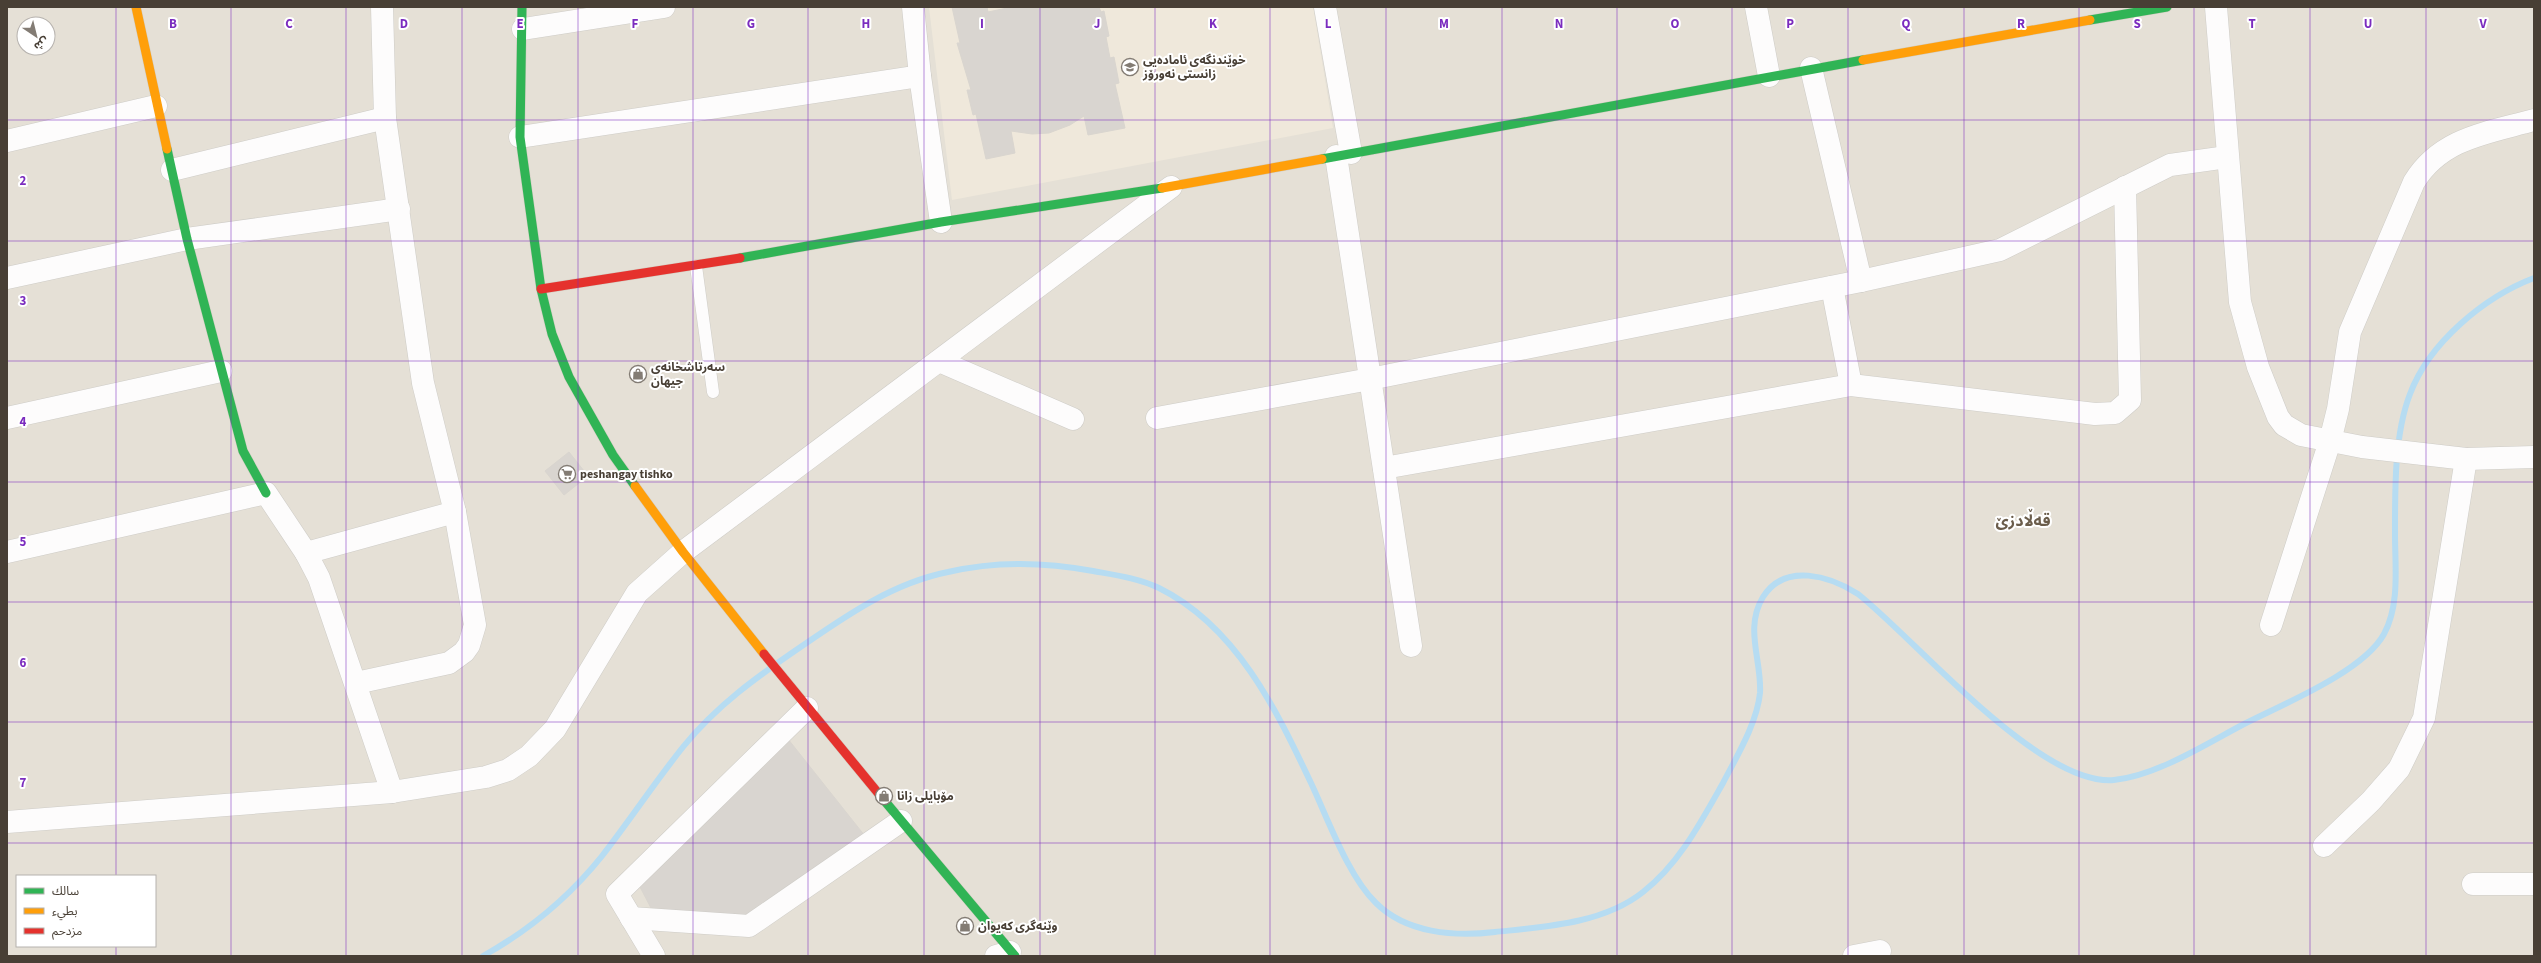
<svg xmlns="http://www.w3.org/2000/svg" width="2541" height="963" viewBox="0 0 2541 963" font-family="'Source Sans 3','Noto Sans Arabic',sans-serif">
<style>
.residential{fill:#e5e0d6;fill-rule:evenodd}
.education{fill:#efe8db}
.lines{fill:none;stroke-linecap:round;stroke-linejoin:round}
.stream{stroke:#b6dcf2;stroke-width:6}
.building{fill:#d9d5d0;stroke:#d9d5cf}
.lane-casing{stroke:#ceccc7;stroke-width:13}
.street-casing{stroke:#ceccc7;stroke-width:23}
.fast-casing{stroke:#d2ccc1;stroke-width:10}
.slow-casing{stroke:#d2ccc1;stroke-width:10}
.jam-casing{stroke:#d2ccc1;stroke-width:10}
.lane{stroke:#fdfcfc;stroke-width:12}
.street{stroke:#fdfcfc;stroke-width:22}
.fast{stroke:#30b455;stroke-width:9}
.slow{stroke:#ff9f0a;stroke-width:9}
.jam{stroke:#e5322d;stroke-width:9}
.grid{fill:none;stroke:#7b2cbf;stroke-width:1;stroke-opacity:0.55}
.labels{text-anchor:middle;stroke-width:4;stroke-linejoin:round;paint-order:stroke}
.poi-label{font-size:12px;font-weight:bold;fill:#483f35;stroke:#fff;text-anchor:start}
.district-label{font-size:16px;font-weight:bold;fill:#6b5d4b;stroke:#fff}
.grid-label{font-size:13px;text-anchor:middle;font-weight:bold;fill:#7b2cbf;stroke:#fff;stroke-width:4;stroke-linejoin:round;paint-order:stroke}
</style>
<rect width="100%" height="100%" fill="#f0eeea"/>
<!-- residential -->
<path class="residential" d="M7 7H2534V956H7ZM24 24H48V48H24ZM17 876H155V946H17Z"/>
<!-- education -->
<polygon class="education" points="929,7 1313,7 1333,128 952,200"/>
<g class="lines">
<!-- stream -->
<path class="stream" d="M483 956C528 931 570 896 602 856 630 820 655 782 683 747 717 705 758 676 802 646 847 615 893 583 948 572 995 561 1045 562 1093 571 1115 575 1138 578 1159 588 1236 626 1276 709 1311 783 1328 819 1348 876 1376 903 1406 933 1454 937 1495 932 1543 927 1603 924 1643 892 1679 864 1701 822 1723 783 1737 756 1757 723 1760 693 1762 661 1744 628 1763 597 1785 562 1830 576 1858 594 1915 639 2040 787 2114 780 2156 776 2206 744 2244 724 2283 704 2363 672 2384 634 2400 605 2395 566 2395 535 2395 492 2394 435 2410 394 2429 343 2484 297 2534 278"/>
</g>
<!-- building -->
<g class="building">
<polygon points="952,7 987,7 988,12 1012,7 1099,7 1101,12 1104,11 1109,36 1106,37 1110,58 1114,57 1119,83 1115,84 1125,128 1088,135 1084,116 1070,125 1049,133 1032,134 1011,131 1015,153 986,159 976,114 973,115 967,90 971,90 957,43 960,43"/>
<polygon points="569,452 588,476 564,495 545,471"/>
<polygon points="788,739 865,836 738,920 651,908 639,885"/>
</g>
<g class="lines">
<!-- lane casing -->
<g class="lane-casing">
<polyline id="lane" points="696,266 713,392"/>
</g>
<!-- street casing -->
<g class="street-casing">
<g id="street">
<polyline points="913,7 920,76 941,222"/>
<polyline points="1325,7 1351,153"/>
<polyline points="1756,7 1769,76"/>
<polyline points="2216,7 2240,302 2258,367 2278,417 2284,425 2301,435 2362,447 2466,459 2534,457"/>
<polyline points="523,29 664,7"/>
<polyline points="1811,68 1861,281"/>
<polyline points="520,137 920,76"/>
<polyline points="7,141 156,106"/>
<polyline points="1336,156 1411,646"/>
<polyline points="172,170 385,118"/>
<polyline points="7,278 187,239 399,209"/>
<polyline points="1832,287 1851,385"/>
<polyline points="939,361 1073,419"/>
<polyline points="7,418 221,371"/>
<polyline points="1157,418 1370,379 1861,281 2000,250 2170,165 2227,157"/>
<polyline points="1384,468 1851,385 2095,414 2115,413 2130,400 2125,187"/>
<polyline points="7,552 266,493 306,553 319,578 392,792"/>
<polyline points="306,553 455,512"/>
<path d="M2271 625 2330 441 2338 409 2350 332 2414 182C2441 138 2487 133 2534 120"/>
<polyline points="356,683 449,663 464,652 469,645 475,625 455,512 423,383 385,118 382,7"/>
<polyline points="7,822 392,792 486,777 508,770 529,756 555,729 637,593 683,552 1171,187"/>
<polyline points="2324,846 2371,801 2399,769 2424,718 2466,459"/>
<polyline points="2473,884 2534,884"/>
<polyline points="631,918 749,926 901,821"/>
<polyline points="654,956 617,894 807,708"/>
<polyline points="996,956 1010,952"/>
<polyline points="1854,956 1880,951"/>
</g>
</g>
<!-- fast casing -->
<g class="fast-casing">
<g id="fast">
<polyline points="522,7 520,137 541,289 552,334 569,377 613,455 635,486"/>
<polyline points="2090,20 2167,7"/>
<polyline points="167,149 187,239 243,451 266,493"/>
<polyline points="1322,159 1863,60"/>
<polyline points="740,258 941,222 1162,188"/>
<polyline points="883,799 1015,956"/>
</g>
</g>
<!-- slow casing -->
<g class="slow-casing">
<g id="slow">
<polyline points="136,7 167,149"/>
<polyline points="1863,60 2090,20"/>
<polyline points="1162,188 1322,159"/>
<polyline points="635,486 683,552 764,654"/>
</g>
</g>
<!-- jam casing -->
<g class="jam-casing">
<g id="jam">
<polyline points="541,289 740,258"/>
<polyline points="764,654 883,799"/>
</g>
</g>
<!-- lane -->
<use href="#lane" class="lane"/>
<!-- street -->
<use href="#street" class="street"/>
<!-- fast -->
<use href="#fast" class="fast"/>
<!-- slow -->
<use href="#slow" class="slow"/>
<!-- jam -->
<use href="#jam" class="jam"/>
</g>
<!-- grid -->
<path class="grid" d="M116 7V876M231 7V956M346 7V956M462 7V956M578 7V956M693 7V956M808 7V956M924 7V956M1040 7V956M1155 7V956M1270 7V956M1386 7V956M1502 7V956M1617 7V956M1732 7V956M1848 7V956M1964 7V956M2079 7V956M2194 7V956M2310 7V956M2426 7V956M7 120H2534M7 241H2534M7 361H2534M7 482H2534M7 602H2534M7 722H2534M7 843H2534M116 946V956"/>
<!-- icons -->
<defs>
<g id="school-ring" transform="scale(0.9)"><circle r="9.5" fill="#fff" stroke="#837c74" stroke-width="1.5"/><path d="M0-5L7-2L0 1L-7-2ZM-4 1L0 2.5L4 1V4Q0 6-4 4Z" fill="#837c74"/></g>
<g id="shop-ring" transform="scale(0.9)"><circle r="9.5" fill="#fff" stroke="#837c74" stroke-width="1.5"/><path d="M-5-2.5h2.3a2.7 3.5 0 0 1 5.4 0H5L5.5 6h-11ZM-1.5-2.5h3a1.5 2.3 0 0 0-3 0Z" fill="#837c74"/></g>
<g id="supermarket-ring" transform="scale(0.9)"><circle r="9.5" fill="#fff" stroke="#837c74" stroke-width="1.5"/><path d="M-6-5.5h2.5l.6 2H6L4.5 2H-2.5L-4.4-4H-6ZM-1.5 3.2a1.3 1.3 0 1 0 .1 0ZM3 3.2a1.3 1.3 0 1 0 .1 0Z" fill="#837c74"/></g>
</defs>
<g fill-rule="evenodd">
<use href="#school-ring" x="1130" y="67"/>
<use href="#shop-ring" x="638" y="374"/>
<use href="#supermarket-ring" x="567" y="474"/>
<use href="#shop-ring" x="884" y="796"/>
<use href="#shop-ring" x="965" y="926"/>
</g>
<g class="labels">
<!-- poi labels -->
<g class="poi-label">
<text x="1143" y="64">خوێندنگەی ئامادەیی<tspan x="1143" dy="14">زانستی نەورۆز</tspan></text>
<text x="651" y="371">سەرتاشخانەی<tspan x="651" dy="14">جیهان</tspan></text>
<text x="580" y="478">peshangay tishko</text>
<text x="897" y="800">مۆبایلی زانا</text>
<text x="978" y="930">وێنەگری کەیوان</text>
</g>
<!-- district labels -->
<g class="district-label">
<text x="2023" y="526">قەڵادزێ</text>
</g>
</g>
<g class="grid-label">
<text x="173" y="28">B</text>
<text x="289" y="28">C</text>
<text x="404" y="28">D</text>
<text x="520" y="28">E</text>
<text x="635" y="28">F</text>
<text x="751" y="28">G</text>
<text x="866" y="28">H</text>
<text x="982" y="28">I</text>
<text x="1097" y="28">J</text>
<text x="1213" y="28">K</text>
<text x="1328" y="28">L</text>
<text x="1444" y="28">M</text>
<text x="1559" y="28">N</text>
<text x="1675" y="28">O</text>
<text x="1790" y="28">P</text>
<text x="1906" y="28">Q</text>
<text x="2021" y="28">R</text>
<text x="2137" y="28">S</text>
<text x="2252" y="28">T</text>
<text x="2368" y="28">U</text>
<text x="2483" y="28">V</text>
<text x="23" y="185">2</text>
<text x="23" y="305">3</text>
<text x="23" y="426">4</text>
<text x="23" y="546">5</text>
<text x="23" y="667">6</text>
<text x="23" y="787">7</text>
</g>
<!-- border -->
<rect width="2541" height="963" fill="none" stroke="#483f35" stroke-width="16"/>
<!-- legend -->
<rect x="16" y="875" width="140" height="72" fill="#ffffff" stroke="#b6b2ae"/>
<rect x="24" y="888" width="20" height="6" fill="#30b455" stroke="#b6b2ae"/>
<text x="52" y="895" font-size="12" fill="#483f35">سالك</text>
<rect x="24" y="908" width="20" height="6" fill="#ff9f0a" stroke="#b6b2ae"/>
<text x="52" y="915" font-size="12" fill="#483f35">بطيء</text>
<rect x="24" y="928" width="20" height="6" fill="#e5322d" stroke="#b6b2ae"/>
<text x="52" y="935" font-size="12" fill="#483f35">مزدحم</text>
<!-- north arrow -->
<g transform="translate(36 36) rotate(145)"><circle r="19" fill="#ffffff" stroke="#b6b2ae"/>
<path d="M0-3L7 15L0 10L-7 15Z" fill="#837c74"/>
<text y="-6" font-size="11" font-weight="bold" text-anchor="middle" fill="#483f35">ش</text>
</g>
</svg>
